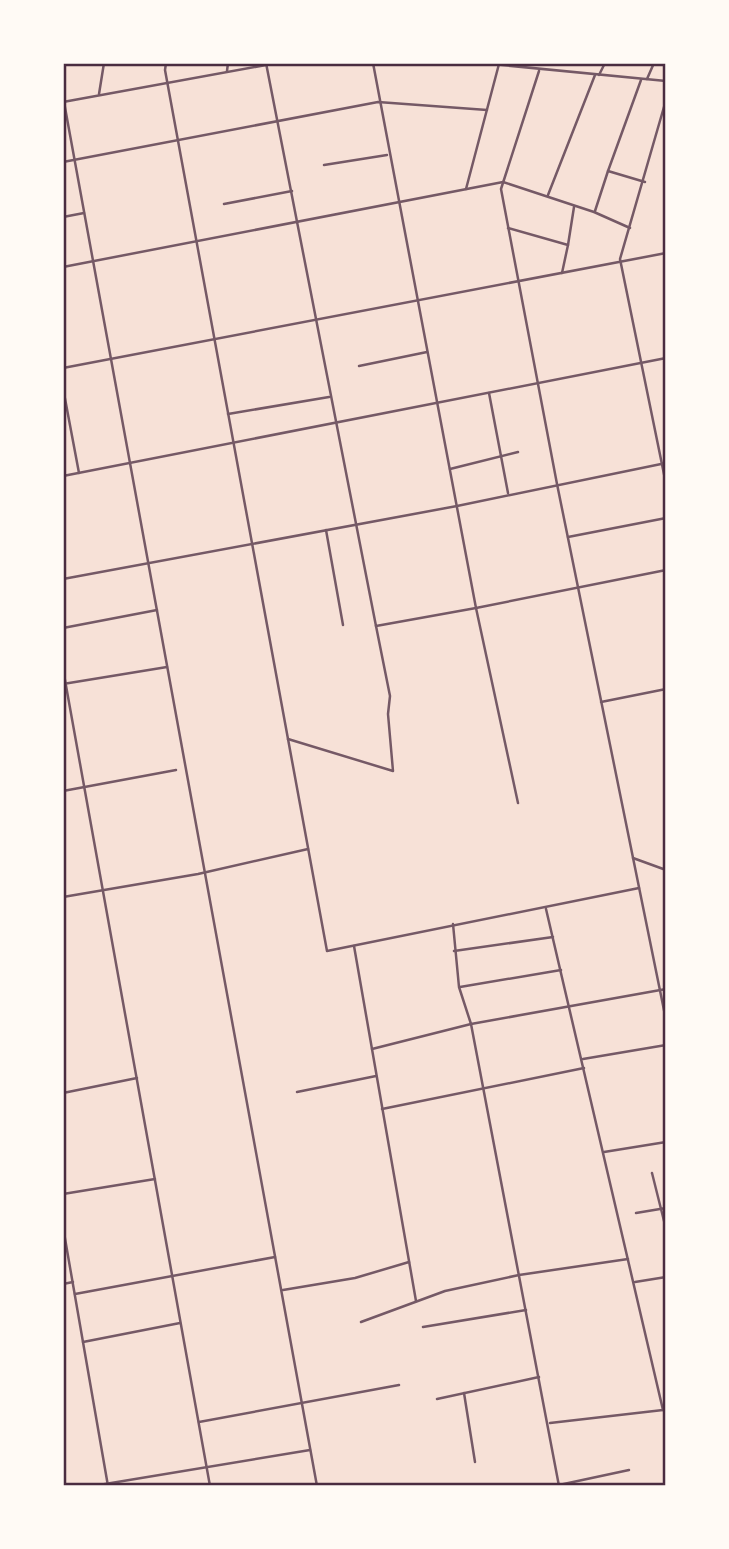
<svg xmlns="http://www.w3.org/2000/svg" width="729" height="1549" viewBox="0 0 729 1549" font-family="'Fira Sans',sans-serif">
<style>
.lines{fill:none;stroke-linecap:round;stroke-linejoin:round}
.minor{stroke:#755966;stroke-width:2.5}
.neatline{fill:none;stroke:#4a2c40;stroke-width:2.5}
</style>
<rect width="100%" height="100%" fill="#f7e1d7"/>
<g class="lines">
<!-- minor -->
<g class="minor">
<polyline points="166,63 165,70 327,951 639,888"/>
<polyline points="266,63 376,626 476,608 518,803"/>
<polyline points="373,63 476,608 666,570"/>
<polyline points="481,63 666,81"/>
<polyline points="227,71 228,63"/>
<polyline points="539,71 501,189 557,484 666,1020"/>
<polyline points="599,75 605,63"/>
<polyline points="647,79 654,63"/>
<polyline points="641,80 608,171 645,182"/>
<polyline points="99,94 104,63"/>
<polyline points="666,100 620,259 666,484"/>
<polyline points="63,102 277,63"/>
<polyline points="64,102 317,1486"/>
<polyline points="63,162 378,102 487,110"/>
<polyline points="324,165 387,155"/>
<polyline points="466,189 499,64"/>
<polyline points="548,195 595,75"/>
<polyline points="224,204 292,191"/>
<polyline points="595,211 608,171"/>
<polyline points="63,217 84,213"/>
<polyline points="508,228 568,245 562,273"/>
<polyline points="568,245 574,207"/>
<polyline points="63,267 503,182 594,212 630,228"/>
<polyline points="359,366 427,352"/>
<polyline points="63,368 666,253"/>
<polyline points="63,388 79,473"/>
<polyline points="489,393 508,493"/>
<polyline points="228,414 329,397"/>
<polyline points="450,469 518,452"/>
<polyline points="63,476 666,358"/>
<polyline points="326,530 343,625"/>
<polyline points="568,537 666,518"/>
<polyline points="63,579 457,506 666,463"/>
<polyline points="63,628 157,610"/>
<polyline points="63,669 210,1486"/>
<polyline points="63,684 167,667"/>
<polyline points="601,702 666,689"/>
<polyline points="288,739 393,771 388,714 390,696 376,626"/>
<polyline points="63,791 176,770"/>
<polyline points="633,858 666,870"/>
<polyline points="63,897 198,874 308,849"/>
<polyline points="546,909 663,1410 666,1412"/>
<polyline points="453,924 459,987 471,1024 559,1486"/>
<polyline points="354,946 416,1301"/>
<polyline points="454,951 553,937"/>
<polyline points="460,987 561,970"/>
<polyline points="372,1049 471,1024 666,989"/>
<polyline points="583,1059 666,1045"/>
<polyline points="297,1092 376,1076"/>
<polyline points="63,1093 137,1078"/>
<polyline points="382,1109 584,1068"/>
<polyline points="604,1152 666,1142"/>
<polyline points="652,1173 666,1229"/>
<polyline points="63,1194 155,1179"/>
<polyline points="636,1213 666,1208"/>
<polyline points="63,1227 108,1486"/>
<polyline points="635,1282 666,1277"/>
<polyline points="63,1284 73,1282"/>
<polyline points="283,1290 355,1278 409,1262"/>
<polyline points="75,1294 275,1257"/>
<polyline points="361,1322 445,1291 519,1275 628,1259"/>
<polyline points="423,1327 526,1310"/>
<polyline points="83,1342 180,1323"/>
<polyline points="464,1393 475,1462"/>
<polyline points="437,1399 539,1377"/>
<polyline points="199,1422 399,1385"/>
<polyline points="550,1423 663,1410"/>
<polyline points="559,1485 629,1470"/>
<polyline points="93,1486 310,1450"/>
<polyline points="664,1486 666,1476"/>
</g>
</g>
<!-- border -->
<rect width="729" height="1549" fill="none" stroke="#fffaf5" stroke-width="130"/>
<rect x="65" y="65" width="599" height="1419" class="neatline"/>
</svg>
